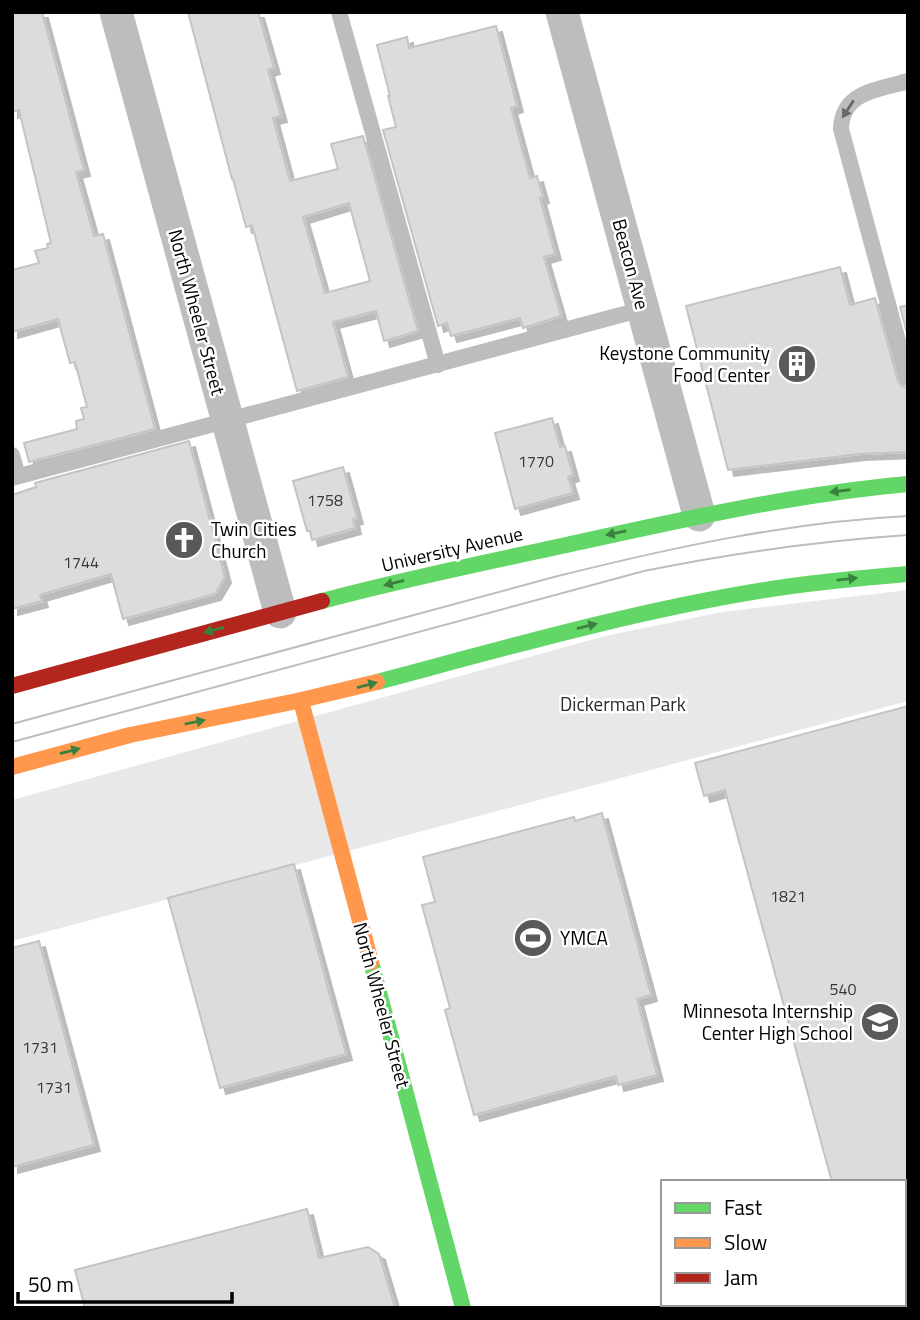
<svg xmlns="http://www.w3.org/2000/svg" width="920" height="1320" viewBox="0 0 920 1320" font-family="'Titillium Web',sans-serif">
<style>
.green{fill:#e8e8e8}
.building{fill:#dcdcdc;stroke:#c4c4c4;stroke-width:2;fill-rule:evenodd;filter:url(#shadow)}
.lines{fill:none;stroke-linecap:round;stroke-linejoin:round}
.lane{stroke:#bdbdbd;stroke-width:16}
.street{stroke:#bdbdbd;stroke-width:33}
.fast{stroke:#63d668;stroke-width:16}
.slow{stroke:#ff974d;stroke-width:16}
.jam{stroke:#b3261e;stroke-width:16}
.tram{stroke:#bdbdbd;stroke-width:2}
.oneway{fill:#686868}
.oneway2{fill:#3b803e}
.labels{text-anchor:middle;stroke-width:5;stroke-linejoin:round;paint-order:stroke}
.number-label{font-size:16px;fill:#373737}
.street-label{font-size:19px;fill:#000;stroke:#fff}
.poi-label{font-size:19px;fill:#000;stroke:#fff;text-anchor:end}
.park-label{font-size:19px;fill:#2d2d2d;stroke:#fff}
</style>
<defs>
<filter id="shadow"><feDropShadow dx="6" dy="6" stdDeviation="0" flood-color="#0004"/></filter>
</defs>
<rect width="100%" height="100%" fill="#fff"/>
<!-- green -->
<polygon class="green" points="908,590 908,701 12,941 12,800 605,636 722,612"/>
<!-- building -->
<g class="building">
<polygon points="12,12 42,12 84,170 76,172 94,236 103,234 155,429 29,462 24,443 77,429 76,421 84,419 81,408 87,407 75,362 70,363 58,319 12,332 12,270 39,263 35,251 48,248 47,244 51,243 19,110 12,112"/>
<path d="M188 12H258L274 68 268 70 281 116 273 118 290 181 338 169 331 144 363 136 418 331 384 341 376 311 333 322 348 377 297 391 252 225 246 227 233 179H232ZM349 203 370 281 325 293 303 217Z"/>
<polygon points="496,26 517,106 511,108 530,178 537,176 543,197 540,198 555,254 544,257 561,316 523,328 520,318 451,336 447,323 438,326 383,130 396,127 388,96 390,96 377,45 407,37 409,48"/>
<polygon points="840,267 850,305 875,298 898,381 901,386 908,388 908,452 859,454 728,470 686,306"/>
<polygon points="908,305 908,337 900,307"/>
<polygon points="552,418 560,447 565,446 573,475 568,477 573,493 515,509 495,433"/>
<polygon points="189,441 225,577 215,594 123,619 111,574 40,595 42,601 12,609 12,495 36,487 35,483"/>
<polygon points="343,467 357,518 353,519 355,528 312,540 310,531 307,531 293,481"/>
<polygon points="908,706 908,1182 832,1182 725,790 704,796 695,763"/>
<polygon points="602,813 651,995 637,999 657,1075 618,1085 616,1076 474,1115 445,1010 450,1008 422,905 435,902 423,857 574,817 575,821"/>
<polygon points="294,864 346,1054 220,1088 168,898"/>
<polygon points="39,941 94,1145 12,1167 12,948"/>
<polygon points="307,1209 319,1258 368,1247 379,1254 395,1308 85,1308 75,1270"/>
</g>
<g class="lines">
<!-- lane -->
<g class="lane">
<polyline points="339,12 438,365"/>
<path d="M908 81C879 90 842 91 841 129L908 378"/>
<polyline points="12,455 18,476"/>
<polyline points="12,478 643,309"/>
</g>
<!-- street -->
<g class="street">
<polyline points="116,12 280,612"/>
<polyline points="562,12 699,515"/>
</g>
<!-- fast -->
<g class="fast">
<path d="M322 601C407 578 493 561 580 542 689 518 797 494 908 484"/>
<path d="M377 682C505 648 634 611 765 590 812 582 860 578 908 574"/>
<polyline points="371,962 463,1308"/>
</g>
<!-- slow -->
<g class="slow">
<polyline points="301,701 371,962"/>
<polyline points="12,767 130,735 297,701 377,682"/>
</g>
<!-- jam -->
<polyline class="jam" points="12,686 322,601"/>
<!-- tram -->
<g class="tram">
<path d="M12 724 554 577C670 548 788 522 908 516"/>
<path d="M12 742 644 571C732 553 819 541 908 535"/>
</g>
</g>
<!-- one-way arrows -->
<defs><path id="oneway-solid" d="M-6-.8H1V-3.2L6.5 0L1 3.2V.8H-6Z" transform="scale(1.75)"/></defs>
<use class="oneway" href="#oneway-solid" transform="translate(848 109) rotate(123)"/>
<g class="oneway2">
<use href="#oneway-solid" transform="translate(840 491) rotate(172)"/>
<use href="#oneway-solid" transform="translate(616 533) rotate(168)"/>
<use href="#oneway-solid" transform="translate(847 579) rotate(-6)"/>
<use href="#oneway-solid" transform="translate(394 583) rotate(166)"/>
<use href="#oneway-solid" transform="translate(587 626) rotate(-14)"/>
<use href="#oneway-solid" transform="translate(214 630) rotate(165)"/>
<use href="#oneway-solid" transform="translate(367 685) rotate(-15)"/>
<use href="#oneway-solid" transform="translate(195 722) rotate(-11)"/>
<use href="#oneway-solid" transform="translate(70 751) rotate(-15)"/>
</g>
<!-- icons -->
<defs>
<g id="building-disc" transform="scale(2.0125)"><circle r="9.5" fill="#595959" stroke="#fff"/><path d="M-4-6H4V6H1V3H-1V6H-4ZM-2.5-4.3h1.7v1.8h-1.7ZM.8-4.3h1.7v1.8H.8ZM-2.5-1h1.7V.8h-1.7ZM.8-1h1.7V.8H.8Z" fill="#fff"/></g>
<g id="church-disc" transform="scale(2.0125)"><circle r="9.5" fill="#595959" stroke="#fff"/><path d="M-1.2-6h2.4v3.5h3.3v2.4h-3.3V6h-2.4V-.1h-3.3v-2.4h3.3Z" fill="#fff"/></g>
<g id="stadium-disc" transform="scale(2.0125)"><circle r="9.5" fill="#595959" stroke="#fff"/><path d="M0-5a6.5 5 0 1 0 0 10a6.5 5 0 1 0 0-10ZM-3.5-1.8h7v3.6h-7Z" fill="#fff"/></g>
<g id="school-disc" transform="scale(2.0125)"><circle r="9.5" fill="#595959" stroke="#fff"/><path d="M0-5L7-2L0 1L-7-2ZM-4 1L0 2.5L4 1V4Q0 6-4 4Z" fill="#fff"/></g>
</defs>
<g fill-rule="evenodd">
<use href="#building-disc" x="797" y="364"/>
<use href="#church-disc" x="184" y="540"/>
<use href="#stadium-disc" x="533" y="938"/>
<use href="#school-disc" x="880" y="1022"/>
</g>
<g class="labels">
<!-- number labels -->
<g class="number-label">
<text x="536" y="467">1770</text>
<text x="325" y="506">1758</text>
<text x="81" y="568">1744</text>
<text x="788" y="902">1821</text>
<text x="843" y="995">540</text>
<text x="40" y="1053">1731</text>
<text x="54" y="1093">1731</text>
</g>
<!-- street labels -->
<g class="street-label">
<text transform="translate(631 264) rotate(75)" y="7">Beacon Ave</text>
<text transform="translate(197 312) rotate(75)" y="7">North Wheeler Street</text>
<text transform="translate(452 549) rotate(-13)" y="7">University Avenue</text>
<text transform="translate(382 1005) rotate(75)" y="7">North Wheeler Street</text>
</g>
<!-- poi labels -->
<g class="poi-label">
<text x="770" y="360">Keystone Community<tspan x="770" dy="22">Food Center</tspan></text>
<text x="211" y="536" text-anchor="start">Twin Cities<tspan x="211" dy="22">Church</tspan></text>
<text x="560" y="945" text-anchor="start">YMCA</text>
<text x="853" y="1018">Minnesota Internship<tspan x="853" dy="22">Center High School</tspan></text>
</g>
<!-- park labels -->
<g class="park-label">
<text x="623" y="711">Dickerman Park</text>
</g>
</g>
<!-- border -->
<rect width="920" height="1320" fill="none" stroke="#000000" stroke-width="28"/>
<!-- legend -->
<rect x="661" y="1180" width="245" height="126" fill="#ffffff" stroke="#999999" stroke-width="2"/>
<rect x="675" y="1203" width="35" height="10" fill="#63d668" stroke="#999999" stroke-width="2"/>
<text x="724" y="1215" font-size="21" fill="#000000">Fast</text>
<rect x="675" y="1238" width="35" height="10" fill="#ff974d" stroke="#999999" stroke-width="2"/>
<text x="724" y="1250" font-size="21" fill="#000000">Slow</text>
<rect x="675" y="1273" width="35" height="10" fill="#b3261e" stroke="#999999" stroke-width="2"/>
<text x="724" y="1285" font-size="21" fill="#000000">Jam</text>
<!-- scale -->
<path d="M18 1292v10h214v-10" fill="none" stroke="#000000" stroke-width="3.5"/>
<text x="28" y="1292" font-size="21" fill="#000000" stroke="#ffffff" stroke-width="5" paint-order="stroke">50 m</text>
</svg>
